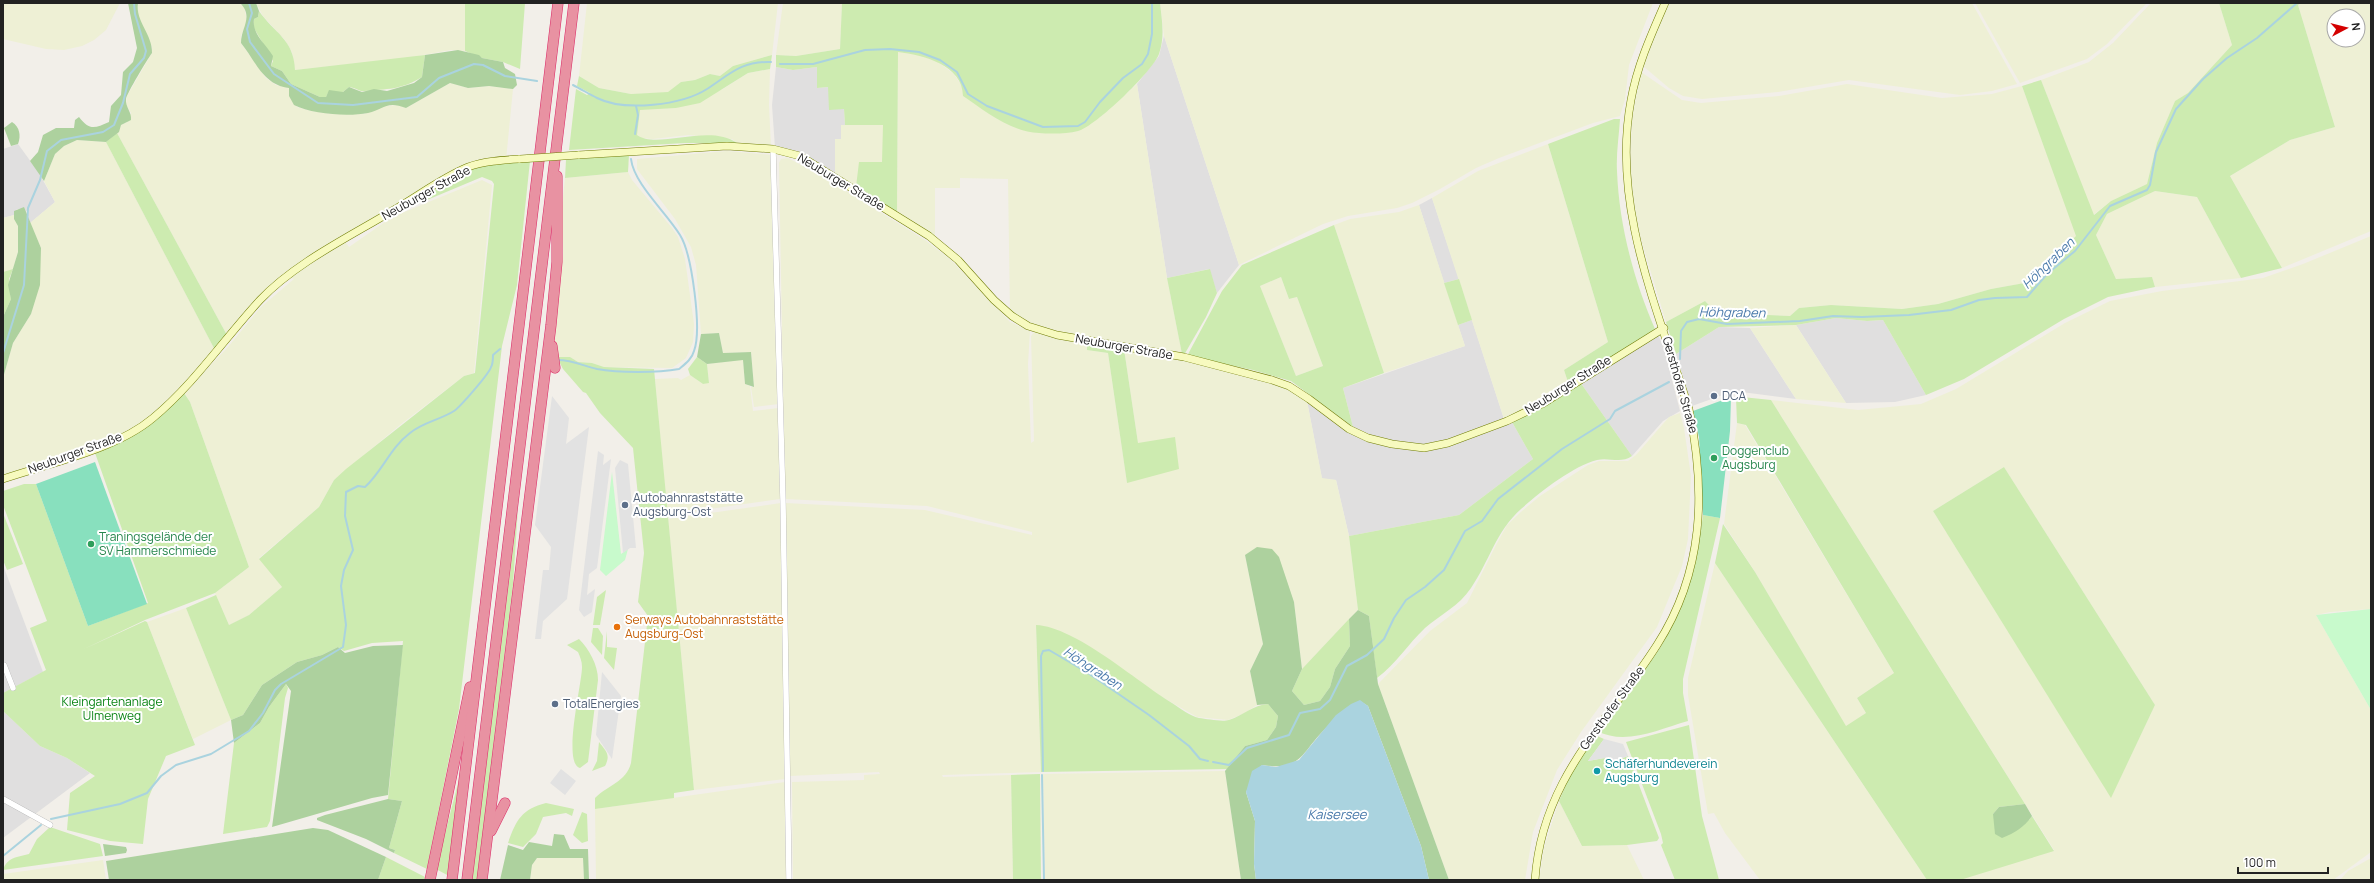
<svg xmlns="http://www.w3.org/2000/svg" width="2374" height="883" viewBox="0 0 2374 883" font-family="Manrope,sans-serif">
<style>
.residential{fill:#e0dfdf}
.farmland{fill:#eef0d5;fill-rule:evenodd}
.grass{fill:#cdebb0;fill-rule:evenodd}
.forest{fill:#add19e}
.park{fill:#c8facc}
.pitch{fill:#88e0be}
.parking{fill:#e2e2e2}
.water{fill:#aad3df}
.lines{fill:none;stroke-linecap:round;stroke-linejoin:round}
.stream{stroke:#aad3df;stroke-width:2}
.street-casing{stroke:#a9a9a9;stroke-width:6}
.secondary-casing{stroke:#707d05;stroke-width:8}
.highway-casing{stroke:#dc2a67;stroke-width:11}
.street{stroke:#fff;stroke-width:5.5}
.secondary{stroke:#f7fabf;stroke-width:7}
.highway{stroke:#e892a2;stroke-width:10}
.secondary-bridge-casing{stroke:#707d05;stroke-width:8;stroke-linecap:butt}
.secondary-bridge{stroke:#f7fabf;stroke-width:7}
.service-dot{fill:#5c6f8a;stroke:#fff;stroke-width:1.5}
.leisure-dot{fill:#2e9e5b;stroke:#fff;stroke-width:1.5}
.food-dot{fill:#e8710a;stroke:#fff;stroke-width:1.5}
.culture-dot{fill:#0f9aa8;stroke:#fff;stroke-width:1.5}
.labels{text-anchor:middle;stroke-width:4;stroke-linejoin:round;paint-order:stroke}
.street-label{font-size:12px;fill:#222;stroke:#fff}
.service-label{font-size:12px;fill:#4e5e75;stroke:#fff;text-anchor:start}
.leisure-label{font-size:12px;fill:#27864d;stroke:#fff;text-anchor:start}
.food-label{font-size:12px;fill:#c56008;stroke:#fff;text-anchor:start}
.park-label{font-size:12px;fill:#0c8416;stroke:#fff}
.culture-label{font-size:12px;fill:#0d838f;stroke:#fff;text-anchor:start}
.water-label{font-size:13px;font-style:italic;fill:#4a7aab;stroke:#fff}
</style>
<rect width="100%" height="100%" fill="#f2efe9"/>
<!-- residential -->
<g class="residential">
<polygon points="1164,36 1239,265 1217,293 1209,269 1167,278 1137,84 1159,56"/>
<polygon points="776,67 793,70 817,67 817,88 828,87 844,109 845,125 841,125 841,139 835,140 835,175 775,148 772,105"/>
<polygon points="18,144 39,173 55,202 30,223 27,211 17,209 14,215 3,218 3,149"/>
<polygon points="1432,198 1459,279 1444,283 1419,205"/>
<polygon points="1836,318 1867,321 1883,320 1926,395 1895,402 1846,403 1796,325"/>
<polygon points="1472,320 1504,419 1512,422 1533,459 1459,515 1349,536 1336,480 1322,479 1307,401 1312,395 1353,427 1343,388 1465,346 1458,325"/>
<polygon points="1719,327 1750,328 1796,399 1734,391 1692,406 1676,354"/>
<polygon points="1657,332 1664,349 1680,411 1663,421 1632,456 1580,382"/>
<polygon points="3,565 43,672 3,693"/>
<polygon points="3,711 40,746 67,758 90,773 3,838"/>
</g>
<!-- farmland -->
<g class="farmland">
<polygon points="3,3 120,3 106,30 94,40 82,46 64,50 46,49 3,39"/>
<polygon points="138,3 240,3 244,7 247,20 241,36 241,43 266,78 276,85 289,88 297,107 311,111 334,114 364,114 383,106 399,105 406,108 450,83 468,88 489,86 513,89 506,160 479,164 343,239 349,247 385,222 402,213 482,180 492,185 474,373 464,376 400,425 334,480 319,507 259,558 282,587 249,615 229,625 215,593 249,567 190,402 184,393 228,347 261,307 294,279 288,277 261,299 228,337 117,133 121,125 127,122 131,113 126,105 127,96 152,53 152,47 138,16"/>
<polygon points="256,3 465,3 465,51 451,50 407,58 295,70 292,52 285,40 263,16"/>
<polygon points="587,3 778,3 772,55 733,66 720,76 710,74 695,80 681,82 668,93 631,94 599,88 579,76"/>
<polygon points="783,3 842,3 840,49 796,56 776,55"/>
<polygon points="1160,3 1653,3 1629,65 1625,99 1620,116 1593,123 1499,158 1476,168 1440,189 1412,203 1397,208 1348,216 1323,224 1239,265 1164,36"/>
<polygon points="1668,3 1972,3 2017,84 1992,91 1960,95 1849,80 1778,92 1702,99 1683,96 1669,88 1643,66"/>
<polygon points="1975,3 2147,3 2107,44 2087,59 2020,83"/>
<polygon points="2151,3 2219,3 2232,45 2188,93 2175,101 2157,143 2147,184 2111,201 2093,215 2041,80 2089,62 2113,43"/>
<path d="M2301 3H2371V231L2282 268 2230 176 2290 140 2335 127 2298 5ZM2334 16H2358V40H2334Z"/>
<polygon points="898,52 919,55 938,62 954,74 963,88 963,96 998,119 1038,133 1099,118 1137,84 1167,278 1182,354 1058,333 1035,326 1010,311 1008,179 960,178 960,188 935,188 935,237 897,214"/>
<polygon points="770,69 769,105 771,147 737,143 732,139 688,135 653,139 641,138 637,135 640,109 676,108 723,89 748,73"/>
<polygon points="1641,72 1682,100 1701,103 1779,96 1847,84 1942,98 1992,94 2022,86 2077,236 2030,282 1991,289 1938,304 1902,309 1831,305 1799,308 1790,316 1717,313 1705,301 1666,322 1636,223 1630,170 1632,118"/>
<polygon points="841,125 883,125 883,162 856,187 835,175 835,139 841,139"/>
<polygon points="77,140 106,142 216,352 152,419 123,437 3,479 3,378 13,343 31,314 41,248 30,223 55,202 44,181 55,154 64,146"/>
<polygon points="1548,144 1608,342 1564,370 1569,385 1541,402 1504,419 1432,198 1478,171"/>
<polygon points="727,151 772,155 779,404 754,407 751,387 754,387 751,352 723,353 719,333 701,334 696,265 691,247 675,219 637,169 637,159"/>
<polygon points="788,158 822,176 925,240 951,260 1010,322 1030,331 1028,364 1031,443 1034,441 1031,336 1035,331 1087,343 1088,350 1108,353 1127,483 1138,443 1124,349 1184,359 1289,388 1307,401 1322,478 1336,480 1349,536 1358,610 1302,669 1294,602 1245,555 1263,644 1250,671 1257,705 1245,713 1228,720 1197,717 1036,625 1041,772 942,775 943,777 1011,775 1013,880 793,880 792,782 864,780 864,775 880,774 879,772 790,776 785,503 925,510 1032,535 1032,532 927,506 785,499 779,163 781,159"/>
<polygon points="628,172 632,180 672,228 678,237 685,259 694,324 693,342 686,358 672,368 604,367 592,363 578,362 570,357 557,357 553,332 563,253 561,216 565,178"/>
<polygon points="2155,191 2197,197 2241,278 2155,287 2152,277 2116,279 2096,235 2107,214"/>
<polygon points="1419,205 1465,346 1384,373 1334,225 1350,219 1399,212"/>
<polygon points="14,215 18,226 18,252 13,269 3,272 3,218"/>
<path d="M2371 236V609L2330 612 2316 615 2371 710V852L2333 880H1960L1959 879 2054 850 1771 400 1858 410 1921 404 1956 389 2065 323 2110 301 2162 291 2263 278 2303 264ZM2004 467 2155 705 2111 797 1933 511Z"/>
<polygon points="1281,277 1289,299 1297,297 1323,366 1296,376 1260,286"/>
<polygon points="1796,325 1846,403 1796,399 1750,328"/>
<polygon points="743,359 745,384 750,386 753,411 778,408 780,499 667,515 655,379 678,378 681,380 690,375 703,384 709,382 707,364"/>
<polygon points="1680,413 1684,428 1691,476 1688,539 1682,566 1657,627 1581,732 1557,770 1533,832 1525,880 1449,880 1378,684 1430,631 1467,603 1496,545 1507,525 1522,511 1540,496 1588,465 1599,461 1628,461 1636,455 1669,417"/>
<polygon points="1737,423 1745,425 1894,673 1857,698 1866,713 1846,727 1755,572 1724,524"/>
<polygon points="781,503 785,779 694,790 668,519"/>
<polygon points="1715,563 1927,880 1760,880 1725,833 1714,813 1708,814 1688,695 1688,678"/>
<polygon points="186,608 231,720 193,739 147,622"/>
<polygon points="1225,771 1241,880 1045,880 1043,774"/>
<polygon points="785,782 786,880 596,880 595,809"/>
<polygon points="1559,801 1582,846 1627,845 1644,880 1539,880 1544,848"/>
<polygon points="537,858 583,858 584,880 530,880 532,865"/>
<polygon points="2371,858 2371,880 2340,880 2348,871"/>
<polygon points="103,860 106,880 3,880 3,874"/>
</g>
<!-- grass -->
<g class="grass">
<polygon points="465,3 525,3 520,69 503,62 482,58 465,51"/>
<path d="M842 3H1160C1162 21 1165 37 1159 54 1153 71 1095 127 1078 131 1067 134 1050 134 1039 133 1011 132 985 111 963 96 963 65 923 55 898 52L897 214 856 187 859 162H882L883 125H845L844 109 829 110 828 87 817 88V67L793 70 776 67V55L796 56 840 49Z"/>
<polygon points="2219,3 2301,3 2298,5 2335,127 2290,140 2230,176 2282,268 2241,278 2197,197 2155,191 2107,214 2096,235 2116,279 2152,277 2155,287 2108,297 2064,319 1964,379 1926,395 1883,320 1867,321 1836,318 1796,325 1719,327 1676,354 1666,322 1705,301 1717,313 1790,316 1799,308 1831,305 1902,309 1938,304 1991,289 2030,282 2076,236 2022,86 2041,80 2094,215 2111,201 2147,184 2157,143 2175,101 2188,93 2232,45"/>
<path d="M259 11C274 33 294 39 295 70L425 55 422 77C401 90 387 89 364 91 360 92 354 87 349 87L343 92 328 93 326 97H320L291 84 282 71 271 66 273 61 254 28V19L258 17Z"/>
<path d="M772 55 770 69 748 73 700 103 676 108 640 110 637 135C657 150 709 123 737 143H685L569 150 576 89 587 95 590 93 577 86 579 76 599 88 631 94 668 92 681 82 695 80 710 74 720 76 733 66Z"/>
<path d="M1614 119H1620C1619 136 1616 154 1617 171 1619 225 1634 281 1655 329L1569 385 1564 370 1608 342 1548 144Z"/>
<polygon points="117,133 228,337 216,352 106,142"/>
<polygon points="629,155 628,172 565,178 566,160"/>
<polygon points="530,161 517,285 502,346 459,709 427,869 394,853 395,850 389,848 402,801 388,799 403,641 372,643 344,651 338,647 322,655 297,662 262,685 243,715 231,720 186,608 216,595 229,625 249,615 282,587 259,559 319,507 334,480 346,469 464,376 475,373 494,184 492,181 482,177 427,200 415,199 469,169 493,164"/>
<path d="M1334 225 1384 373 1343 388 1353 427 1291 381 1253 370 1187 356 1222 291 1242 265ZM1281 277 1289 299 1297 297 1323 366 1296 376 1260 286Z"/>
<polygon points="13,269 9,279 11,299 3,317 3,272"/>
<polygon points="1210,269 1217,293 1206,317 1184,355 1182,354 1167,278"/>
<polygon points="1459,279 1472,320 1458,325 1444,283"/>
<polygon points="1087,343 1124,349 1138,443 1175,437 1179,469 1127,483 1108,353 1087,350"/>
<path d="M557 357H570L578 362 592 363 604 367 654 369 694 790 674 793V798L595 809V798C608 785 626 782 631 763L648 616 638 602 644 553 633 448 600 413 586 393 583 392 563 369Z"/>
<polygon points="697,357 707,364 709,383 703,384 690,375 688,369"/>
<path d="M1580 382 1632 456C1621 464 1609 457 1597 460 1573 466 1539 493 1521 509 1496 531 1489 562 1471 588 1459 606 1441 614 1425 628 1408 644 1396 664 1377 678L1369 616 1358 610 1349 536 1459 515 1533 459 1512 422Z"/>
<polygon points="184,393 190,402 249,567 215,593 145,620 84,649 145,621 147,622 195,745 166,756 148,799 143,844 110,841 67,830 70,793 95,776 67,758 40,746 3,711 3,693 46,670 30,628 47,621 3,505 3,491 24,484 36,484 88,626 148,603 94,450 123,439"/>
<polygon points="1742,397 1771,400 2025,804 1999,807 1993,814 2029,820 2032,816 2054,851 1960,880 1927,880 1715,563 1723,524 1755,572 1846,726 1866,713 1857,698 1894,673 1746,425 1737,423 1736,398"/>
<polygon points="2004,467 2155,705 2111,798 1933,511"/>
<polygon points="518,508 513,585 477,880 472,880"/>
<polygon points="3,513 23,564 7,570 3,560"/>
<path d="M1703 515 1720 518 1683 679V693L1688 721C1659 729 1626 746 1597 731 1619 704 1641 677 1660 648 1682 613 1698 556 1703 515Z"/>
<polygon points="606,590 600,625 593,625 597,597"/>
<polygon points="1349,619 1350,646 1335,669 1330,687 1320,701 1304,705 1292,691 1302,669"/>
<path d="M1036 625C1076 627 1136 681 1172 703 1180 708 1190 716 1199 718 1207 719 1222 722 1229 720 1244 715 1253 705 1268 704L1278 716 1276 727 1267 740 1245 746 1227 769 1041 772Z"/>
<polygon points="593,628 598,628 603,636 602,655 591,642"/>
<polygon points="607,631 607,647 617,648 614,670 604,658"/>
<path d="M579 639C589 649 598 665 598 680L588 762 580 768C562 763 582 684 582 667 582 661 580 657 578 652L567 645Z"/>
<polygon points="286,684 288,688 285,698 270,821 267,827 223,834 234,743 260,723 269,707"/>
<polygon points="1689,725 1702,816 1719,880 1675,880 1661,845 1663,843 1661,834 1626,742"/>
<polygon points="1595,735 1604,739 1588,761 1610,757 1612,762 1628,756 1659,838 1657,841 1627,845 1582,846 1559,801 1575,764"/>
<path d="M599 742C606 751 611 755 605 766L592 771 597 761Z"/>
<polygon points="1040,774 1041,880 1013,880 1011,775"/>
<polygon points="459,779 449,876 436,869"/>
<path d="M546 803 574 809 572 816 566 813 543 817 536 834 523 847 508 843C516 820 522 809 546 803Z"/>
<polygon points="582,812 587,814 588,841 582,843 573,835"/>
<path d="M50 827 100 844 103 856 3 870C7 857 18 857 29 854L37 839Z"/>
<polygon points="386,857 425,877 424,880 378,880"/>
</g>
<!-- forest -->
<g class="forest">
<path d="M128 3H138C135 21 153 35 152 53 147 60 127 93 126 99 125 107 132 112 131 120L121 125 119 132 106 142 77 140 64 146 55 154 44 181 30 161 38 152 43 135 56 128H74L75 120 79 117C89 130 94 129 109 122L111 106 121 95 123 72 133 62 137 48Z"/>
<path d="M240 3H256L259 11 258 17 254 19C252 35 266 44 273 56L271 66 282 71 291 84 320 97H326L329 90 343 92 349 87 362 92 374 89 387 91 414 83 422 77 425 55 458 50 479 55 482 58 503 62 505 68 515 74 517 85 513 89 489 86 468 88 450 83 406 108C386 100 383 110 368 113 347 117 312 114 294 105L289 96V88C263 85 255 60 241 43 241 27 254 17 240 3Z"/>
<path d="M12 122C20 127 21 136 18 144L11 146 4 128Z"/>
<polygon points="24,207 41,248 40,285 31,314 13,343 3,378 3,317 11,299 8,285 18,252 18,226 14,219 14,211"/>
<polygon points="719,333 723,353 751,352 754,387 745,384 743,360 707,364 697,357 701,334"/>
<path d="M1257 547 1272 549 1279 557 1294 602 1302 669 1292 691 1304 705 1320 701 1330 687 1335 669 1350 646 1349 619 1358 610 1369 616 1378 684 1449 880H1429L1421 846 1368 706 1360 701C1348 710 1334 719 1324 730 1301 753 1302 771 1262 765L1246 792 1255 821 1254 864 1256 880H1241L1225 771 1245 746 1267 740 1276 727 1278 716 1268 704 1257 705 1250 671 1263 644 1245 555Z"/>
<polygon points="403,645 388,795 372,798 272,827 291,691 286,684 269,707 260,723 234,743 231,720 243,715 262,685 297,662 322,655 338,647 345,653 373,646"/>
<polygon points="388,799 402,801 389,848 395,850 394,853 366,839 317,820 317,818 325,815"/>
<path d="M2025 804 2032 816C2024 827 2015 833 2002 838L1995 834 1993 814 1999 807Z"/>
<polygon points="313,828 328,830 386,857 378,880 109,880 106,861"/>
<polygon points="554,834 564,835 570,849 588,849 589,880 584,880 583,858 537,858 532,865 530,880 500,880 508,845 523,850 529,842 552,846"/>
<polygon points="103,844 126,847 127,850 126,853 105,856"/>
</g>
<!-- park -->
<g class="park">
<polygon points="612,472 621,554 628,549 625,560 606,576 600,570"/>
<polygon points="2371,609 2371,710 2316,615"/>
</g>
<!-- pitch -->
<g class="pitch">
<polygon points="1731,397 1730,431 1720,518 1703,515 1699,437 1693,411"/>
<polygon points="95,462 147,604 88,626 36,484"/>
</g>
<!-- parking -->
<g class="parking">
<polygon points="552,396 569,418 566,444 589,427 567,599 543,621 541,639 535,639 543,570 549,570 551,547 535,525"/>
<polygon points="598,451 604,455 603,465 611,459 597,568 589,574 587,595 595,589 592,612 584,617 579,610"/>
<polygon points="620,460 628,464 636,548 630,548 623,553 615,468"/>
<polygon points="602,672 621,696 612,759 596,735"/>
<polygon points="1604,739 1623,744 1628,756 1612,762 1610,757 1588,761"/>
<polygon points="561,769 576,781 565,795 550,783"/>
</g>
<!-- water -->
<polygon class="water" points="1360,700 1368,706 1421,846 1429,880 1256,880 1254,864 1255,821 1246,792 1252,771 1262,765 1276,767 1299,760 1336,715 1351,704"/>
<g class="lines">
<!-- stream -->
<g class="stream">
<polyline points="249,3 252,13 247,29 250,42 274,74 318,103 353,105 417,97 439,78 474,64 483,65 505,76 537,81"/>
<polyline points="780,64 813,64 865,50 890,49 919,52 940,60 957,72 968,94 987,106 1043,127 1078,126 1085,122 1100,102 1123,78 1142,64 1148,54 1152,34 1152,3"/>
<path d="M573 85C581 89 589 94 597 98 625 112 682 105 707 89 730 74 741 61 771 62"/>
<polyline points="635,134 638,115 636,106"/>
<polyline points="3,353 24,285 28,208 40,180 47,151 61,140 103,132 114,125 123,103 130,74 144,58 146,51 135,14 134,3"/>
<polyline points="1680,359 1681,331 1687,322 1699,319 1727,324 1800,321 1833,316 1862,317 1909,315 1951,310 1979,300 1995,298 2027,297 2047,274 2075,251 2110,206 2147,190 2150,185 2156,152 2176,109 2203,79 2227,58 2257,38 2297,3"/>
<path d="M558 360C572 360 584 366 597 369 618 373 658 373 679 369 685 364 692 359 694 351 702 330 692 254 680 235 666 212 634 184 631 159"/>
<polyline points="1213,762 1229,765 1247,748 1289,735 1300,713 1320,709 1330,700 1347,666 1367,655 1384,639 1394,618 1406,600 1425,587 1444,570 1465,531 1482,521 1498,499 1562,449 1610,419 1615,411 1669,382"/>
<polyline points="1043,771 1041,656 1043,651 1049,650 1088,673 1149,715 1189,746 1200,759 1208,761"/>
<polyline points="1042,775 1044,880"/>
<path d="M51 819 120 804 147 793 161 776 176 765 211 754 249 731 263 713 275 690 281 684 343 647 346 625 341 586 344 570 353 550 345 516 346 492 358 486 365 487C382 472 390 448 410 433 423 422 440 420 454 411 460 407 489 374 491 367 493 364 493 359 493 355L500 349"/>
<polyline points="3,856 41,825"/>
</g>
<!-- street casing -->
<g class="street-casing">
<g id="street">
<polyline points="773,149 783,501 789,880"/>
<polyline points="4,665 13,688"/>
<polyline points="3,799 50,825"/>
</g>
</g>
<!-- secondary casing -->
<g class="secondary-casing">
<g id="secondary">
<polyline points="578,155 727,146 773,149 800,156 929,236 958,260 994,300 1012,316 1028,326 1057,335 1184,357 1272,380 1289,386 1309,399 1349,429 1368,438 1392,444 1424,448 1448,443 1507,421 1542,404 1664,328"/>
<path d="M3 479C50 463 115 450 153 418 194 384 224 339 260 300 295 263 349 237 392 211 417 197 441 178 468 167 484 161 503 160 520 159"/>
<path d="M1535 880C1542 778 1606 725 1657 645 1704 572 1706 492 1689 409 1658 310 1611 206 1631 100 1637 66 1651 35 1665 3"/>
</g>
</g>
<!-- highway casing -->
<g class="highway-casing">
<g id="highway">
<polyline points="552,346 555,368"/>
<polyline points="491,831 505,803"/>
<polyline points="430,880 470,687"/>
<polyline points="452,880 558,3"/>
<polyline points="467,880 574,3"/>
<polyline points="482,880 551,325 557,262 557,176"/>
</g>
</g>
<!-- street -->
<use href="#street" class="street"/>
<!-- secondary -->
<use href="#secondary" class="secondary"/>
<!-- highway -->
<use href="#highway" class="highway"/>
<!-- secondary-bridge casing -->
<g class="secondary-bridge-casing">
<polyline id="secondary-bridge" points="520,159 578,155"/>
</g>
<!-- secondary-bridge -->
<use href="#secondary-bridge" class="secondary-bridge"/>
</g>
<!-- markers -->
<g class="service-dot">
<circle cx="1714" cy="396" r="4"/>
<circle cx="625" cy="505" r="4"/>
<circle cx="555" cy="704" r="4"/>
</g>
<g class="leisure-dot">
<circle cx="1714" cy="458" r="4"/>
<circle cx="91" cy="544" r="4"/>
</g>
<circle class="food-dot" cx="617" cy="627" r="4"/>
<circle class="culture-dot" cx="1597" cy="771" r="4"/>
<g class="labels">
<!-- street labels -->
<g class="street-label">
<text transform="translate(841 182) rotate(31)" y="4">Neuburger Straße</text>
<text transform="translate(426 193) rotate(-29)" y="4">Neuburger Straße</text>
<text transform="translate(1124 347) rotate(10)" y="4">Neuburger Straße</text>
<text transform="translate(1568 385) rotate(-32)" y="4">Neuburger Straße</text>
<text transform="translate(1680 385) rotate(74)" y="4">Gersthofer Straße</text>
<text transform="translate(75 453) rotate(-20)" y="4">Neuburger Straße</text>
<text transform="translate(1612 708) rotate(-54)" y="4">Gersthofer Straße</text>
</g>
<!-- service labels -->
<g class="service-label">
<text x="1722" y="400">DCA</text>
<text x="633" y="502">Autobahnraststätte<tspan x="633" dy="14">Augsburg-Ost</tspan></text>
<text x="563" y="708">TotalEnergies</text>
</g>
<!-- leisure labels -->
<g class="leisure-label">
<text x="1722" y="455">Doggenclub<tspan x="1722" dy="14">Augsburg</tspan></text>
<text x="99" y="541">Traningsgelände der<tspan x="99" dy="14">SV Hammerschmiede</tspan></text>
</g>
<!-- food labels -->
<g class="food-label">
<text x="625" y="624">Serways Autobahnraststätte<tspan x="625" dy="14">Augsburg-Ost</tspan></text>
</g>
<!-- park labels -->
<g class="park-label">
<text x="112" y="706">Kleingartenanlage<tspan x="112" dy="14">Ulmenweg</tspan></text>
</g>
<!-- culture labels -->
<g class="culture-label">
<text x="1605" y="768">Schäferhundeverein<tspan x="1605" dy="14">Augsburg</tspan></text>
</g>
<!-- water labels -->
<g class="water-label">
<text transform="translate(2048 263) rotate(-44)" y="5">Höhgraben</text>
<text transform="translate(1732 312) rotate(1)" y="5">Höhgraben</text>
<text transform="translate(1093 668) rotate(33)" y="5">Höhgraben</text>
<text x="1337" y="819">Kaisersee</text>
</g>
</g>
<!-- border -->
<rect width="2374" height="883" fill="none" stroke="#222222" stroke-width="8"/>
<!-- north arrow -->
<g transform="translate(2346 28) rotate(83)"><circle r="19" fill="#ffffff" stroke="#a7a7a7"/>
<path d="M0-3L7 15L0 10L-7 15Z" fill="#d40000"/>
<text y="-6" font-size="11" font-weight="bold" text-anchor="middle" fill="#222222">N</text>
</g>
<!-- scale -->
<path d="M2238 867v6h90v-6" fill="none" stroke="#222222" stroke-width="2"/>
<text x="2244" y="867" font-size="12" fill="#222222" stroke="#ffffff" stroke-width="3" paint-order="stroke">100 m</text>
</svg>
